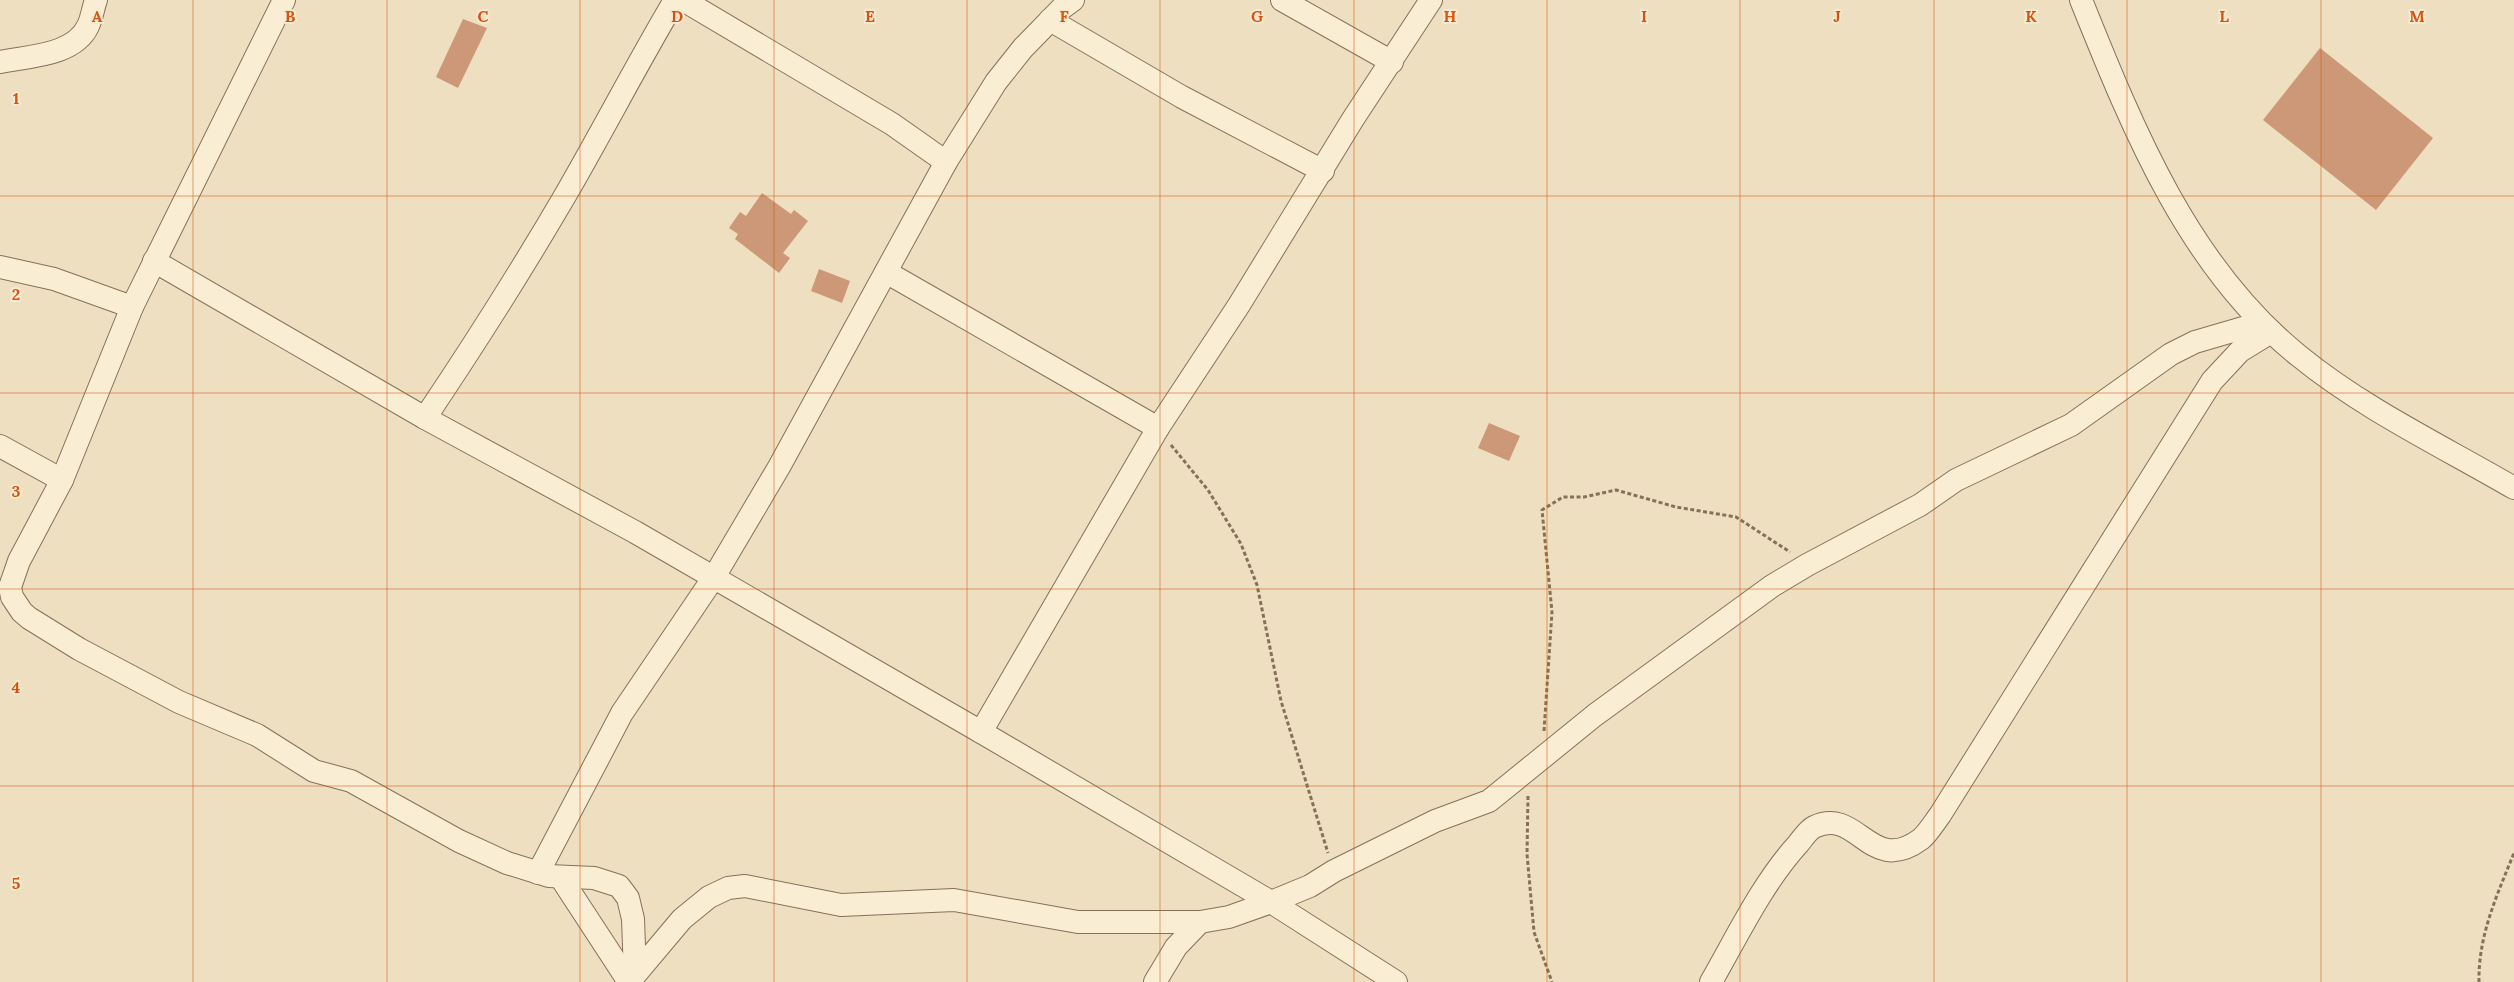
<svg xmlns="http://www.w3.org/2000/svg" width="2514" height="982" viewBox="0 0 2514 982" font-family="Lora,serif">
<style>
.building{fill:#cc9877}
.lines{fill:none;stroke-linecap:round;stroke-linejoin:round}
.minor-casing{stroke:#877059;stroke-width:24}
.path{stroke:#877059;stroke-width:3;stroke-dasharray:4 2.5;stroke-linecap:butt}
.minor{stroke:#f9edd4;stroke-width:22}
.grid{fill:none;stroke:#d6540e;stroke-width:1;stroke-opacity:0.55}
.grid-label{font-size:16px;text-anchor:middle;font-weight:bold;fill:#d6540e;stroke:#f5ead1;stroke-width:4;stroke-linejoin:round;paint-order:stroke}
</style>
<rect width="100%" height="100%" fill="#eedfc1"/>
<!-- building -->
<g class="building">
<polygon points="463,19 487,28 458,88 436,77"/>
<polygon points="2320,48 2433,138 2376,210 2263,120"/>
<polygon points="762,193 791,214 794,210 808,221 783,253 790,258 779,273 735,239 738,234 729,228 740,212 746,216"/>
<polygon points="819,269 850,281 842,303 811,291"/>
<polygon points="1489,423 1520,436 1509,461 1478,448"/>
</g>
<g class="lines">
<!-- minor casing -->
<g class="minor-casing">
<g id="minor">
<polyline points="284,0 132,307 62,480 19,561 10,587 12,597 22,612 29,618 79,649 179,702 257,735 314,771 351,781 459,841 507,863 549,876 594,878 619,886 628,898 633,919 635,973"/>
<polyline points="683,0 892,124 946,162"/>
<polyline points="1282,0 1392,62"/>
<path d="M2081 0C2133 129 2188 267 2299 356 2364 409 2442 446 2514 488"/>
<polyline points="1050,20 1182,97 1323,171"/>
<path d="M0 62C28 56 74 56 88 26 92 18 93 8 96 0"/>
<polyline points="154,261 425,418 635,532 981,732 1271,902 1396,982"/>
<polyline points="0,267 54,279 132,307"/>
<polyline points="886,272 1158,428"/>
<path d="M425 418C474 345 521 271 566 194 603 130 637 64 675 0"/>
<polyline points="0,446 62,480"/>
<polyline points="981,732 1158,428 1239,305 1353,119 1431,0"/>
<polyline points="538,873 622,713 714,577 779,467 946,162 996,82 1023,48 1062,8 1073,0"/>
<polyline points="561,878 629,982"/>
<polyline points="629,982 682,919 709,897 728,888 745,886 841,905 954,900 1078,922 1200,922 1229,917 1271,902 1310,886 1334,871 1435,821 1489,801 1595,715 1772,586 1807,565 1920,505 1956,480 2071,425 2171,354 2195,342 2260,323"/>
<polyline points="1155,982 1176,947 1200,922"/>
<path d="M1711 982C1738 935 1762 884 1798 844 1803 838 1808 830 1814 827 1858 806 1870 877 1921 839 1928 833 1934 823 1940 815L2212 381 2240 351 2271 332"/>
</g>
</g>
<!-- path -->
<g class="path">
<polyline points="1171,445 1208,490 1241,544 1257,585 1281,701 1328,853"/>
<polyline points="1544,731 1552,612 1542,510 1563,497 1584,497 1616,490 1676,507 1736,517 1790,552"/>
<polyline points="1528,796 1527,854 1534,932 1552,982"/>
<path d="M2479 982C2478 936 2497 895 2514 853"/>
</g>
<!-- minor -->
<use href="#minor" class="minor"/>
</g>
<!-- grid -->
<path class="grid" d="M193 0V982M387 0V982M580 0V982M774 0V982M967 0V982M1160 0V982M1354 0V982M1547 0V982M1740 0V982M1934 0V982M2127 0V982M2321 0V982M0 196H2514M0 393H2514M0 589H2514M0 786H2514"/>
<g class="grid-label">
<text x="97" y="22">A</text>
<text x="290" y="22">B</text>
<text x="483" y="22">C</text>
<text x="677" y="22">D</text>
<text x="870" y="22">E</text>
<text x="1064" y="22">F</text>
<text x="1257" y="22">G</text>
<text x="1450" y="22">H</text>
<text x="1644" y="22">I</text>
<text x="1837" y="22">J</text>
<text x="2031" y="22">K</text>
<text x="2224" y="22">L</text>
<text x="2417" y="22">M</text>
<text x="16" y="104">1</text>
<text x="16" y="300">2</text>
<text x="16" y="497">3</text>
<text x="16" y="693">4</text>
<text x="16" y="889">5</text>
</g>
</svg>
